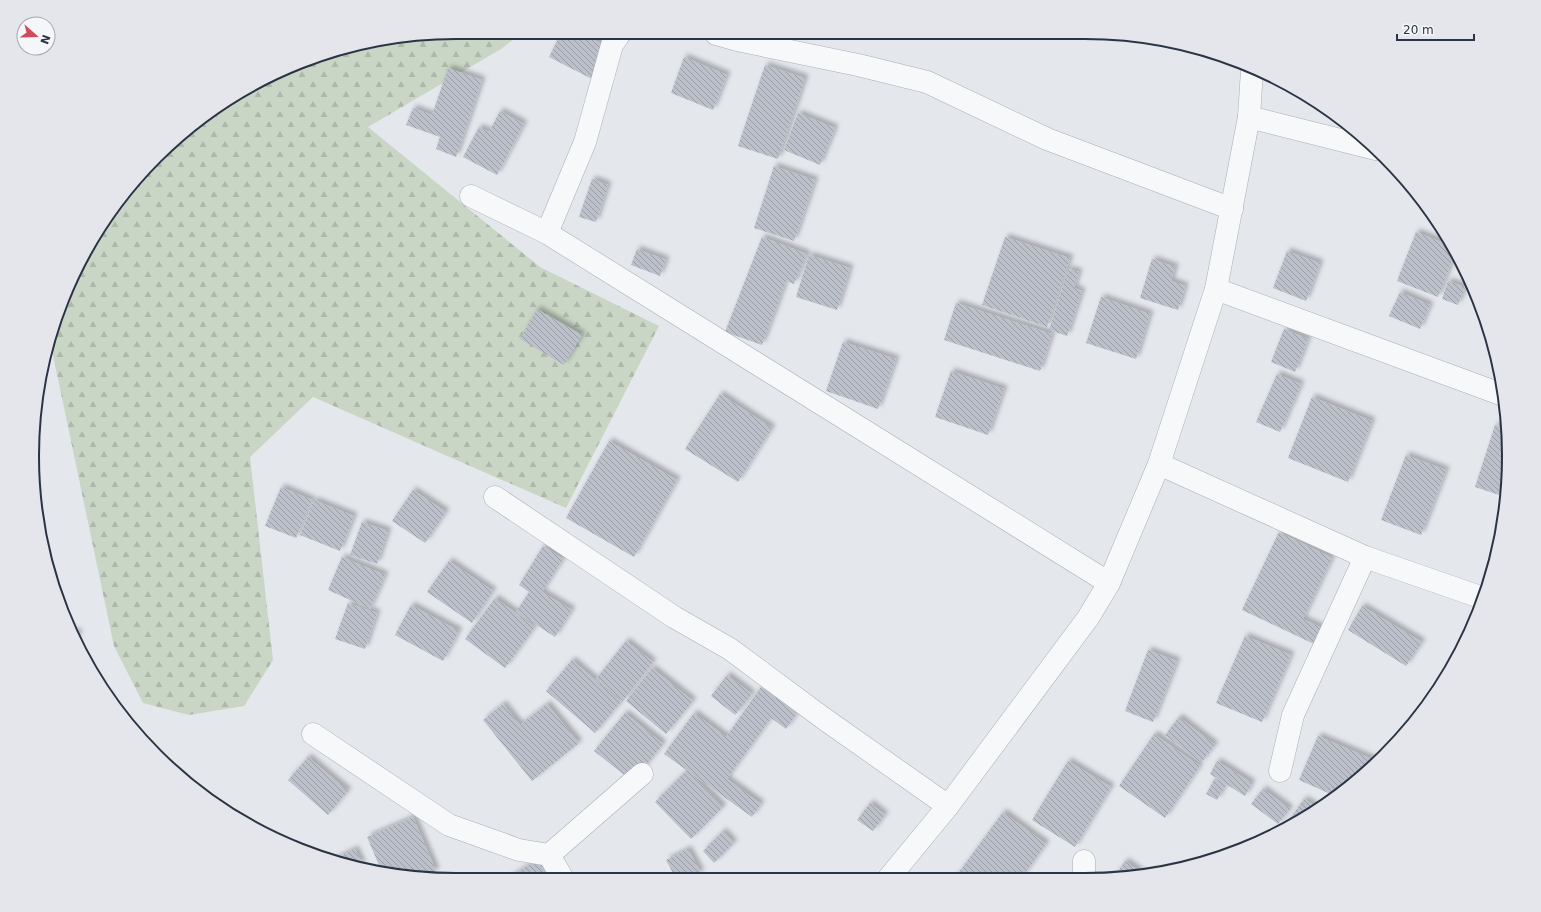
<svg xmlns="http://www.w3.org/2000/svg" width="1541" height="912" viewBox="0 0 1541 912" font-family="'DejaVu Sans',sans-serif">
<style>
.forest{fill:url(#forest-firs)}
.building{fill:url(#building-back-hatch);filter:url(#shadow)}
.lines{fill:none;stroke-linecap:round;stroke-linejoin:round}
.minor-casing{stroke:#a9aeb7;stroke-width:23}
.tertiary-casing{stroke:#a9aeb7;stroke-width:23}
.minor{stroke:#f7f8fa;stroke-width:22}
.tertiary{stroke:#f7f8fa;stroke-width:22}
.rim{fill:none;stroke:#2b3445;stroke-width:2}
</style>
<defs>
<pattern id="forest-firs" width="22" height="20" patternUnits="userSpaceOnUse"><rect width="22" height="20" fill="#c9d6c5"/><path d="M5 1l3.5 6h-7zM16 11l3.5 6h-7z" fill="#adb8ab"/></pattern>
<pattern id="building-back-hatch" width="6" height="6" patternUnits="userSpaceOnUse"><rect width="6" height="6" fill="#bbc0ca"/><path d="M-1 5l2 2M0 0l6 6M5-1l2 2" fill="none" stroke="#989da6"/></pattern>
<filter id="shadow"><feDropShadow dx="3.5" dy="-3.5" stdDeviation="2" flood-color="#0004"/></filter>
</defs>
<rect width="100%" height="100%" fill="#e4e7ec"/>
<!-- forest -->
<polygon class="forest" points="519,35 501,49 368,127 540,267 659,326 566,508 313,397 250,457 273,660 244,706 189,715 143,703 114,646 50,341 54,320 76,268 119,198 198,119 268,76 320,54 400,36"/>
<!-- building -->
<g class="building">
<polygon points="560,35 584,35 608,47 592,79 549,57"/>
<polygon points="684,57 727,75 713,110 671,93"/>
<polygon points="765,65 805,78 778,159 738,146"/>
<polygon points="448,68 482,80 456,157 436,149 440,137 406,125 413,108 432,115"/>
<polygon points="500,111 524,124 497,175 463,157 479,127 489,132"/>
<polygon points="798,113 835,128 820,165 784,150"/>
<polygon points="774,166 815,180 794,241 754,228"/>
<polygon points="592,179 608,185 596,222 579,217"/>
<polygon points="1416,232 1451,246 1455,253 1438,297 1397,281"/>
<polygon points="762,237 807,254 794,284 786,281 762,345 725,332"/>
<polygon points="1005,237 1070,258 1047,327 982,305"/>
<polygon points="637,249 666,260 660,276 631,265"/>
<polygon points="1287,251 1320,263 1306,301 1273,288"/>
<polygon points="809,255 850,268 837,310 796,297"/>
<polygon points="1152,259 1175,267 1171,281 1185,286 1178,310 1140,298"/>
<polygon points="1068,269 1079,272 1074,288 1082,291 1067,336 1049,330"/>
<polygon points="1448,281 1465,287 1458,305 1442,299"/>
<polygon points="1400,292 1430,305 1420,329 1389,316"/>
<polygon points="1101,297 1150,314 1136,359 1086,343"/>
<polygon points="956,303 1052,334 1040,371 944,340"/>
<polygon points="537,309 582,335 564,365 520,339"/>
<polygon points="1284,329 1308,339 1295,372 1271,362"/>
<polygon points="843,342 896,359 878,409 826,391"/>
<polygon points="951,371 1004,389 988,435 935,417"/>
<polygon points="1277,374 1301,384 1280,432 1256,422"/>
<polygon points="720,394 772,428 738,482 685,449"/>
<polygon points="1312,397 1372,421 1348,482 1288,458"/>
<polygon points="1495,425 1506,428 1509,456 1505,497 1475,487"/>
<polygon points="609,441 677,480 634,557 566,518"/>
<polygon points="1406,455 1446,470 1421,535 1381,520"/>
<polygon points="281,487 312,500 296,538 265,526"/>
<polygon points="413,490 446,512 425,543 392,521"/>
<polygon points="314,500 354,516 340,551 300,535"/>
<polygon points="362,522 388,531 377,564 350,555"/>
<polygon points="1279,532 1332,558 1303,619 1322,628 1314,644 1242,610"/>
<polygon points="543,546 563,559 542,592 572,610 555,637 516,612 529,592 519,585"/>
<polygon points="342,557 385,575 370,609 328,590"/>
<polygon points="449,561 493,591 472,623 427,592"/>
<polygon points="495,598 535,627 505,668 465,639"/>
<polygon points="348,603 377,613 365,649 335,639"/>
<polygon points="411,605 459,631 443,661 395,635"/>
<polygon points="1362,606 1422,642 1406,666 1348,630"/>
<polygon points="70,630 79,633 75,642 71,633"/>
<polygon points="1245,636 1291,655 1262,722 1216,703"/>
<polygon points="626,641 653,662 623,701 596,679"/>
<polygon points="1148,650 1177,661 1153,722 1125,711"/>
<polygon points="572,660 621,702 595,733 546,691"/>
<polygon points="652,668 693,701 666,734 626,701"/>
<polygon points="727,675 752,694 735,715 711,696"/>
<polygon points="761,687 797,713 786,729 771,718 727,779 761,804 752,817 664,754 694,713 726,737"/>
<polygon points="503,704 520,725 547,704 579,743 532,781 483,720"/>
<polygon points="625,713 663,744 633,782 594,751"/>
<polygon points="1179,717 1215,745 1201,763 1165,735"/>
<polygon points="1154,734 1200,766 1165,818 1119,786"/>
<polygon points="1318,736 1377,761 1365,775 1335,796 1299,780"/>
<polygon points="308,757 348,791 328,815 288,780"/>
<polygon points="1068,761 1111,787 1075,847 1032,820"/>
<polygon points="1217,761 1252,783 1245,796 1210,774"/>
<polygon points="687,770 723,807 691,839 655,802"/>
<polygon points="1215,778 1226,785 1217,800 1206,794"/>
<polygon points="1263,789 1290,809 1278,824 1251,804"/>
<polygon points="1304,799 1318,808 1297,823 1282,830"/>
<polygon points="870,803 885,815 873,831 857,820"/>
<polygon points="1003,812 1046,844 1021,879 954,879"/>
<polygon points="413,817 436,871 421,878 381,870 367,837"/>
<polygon points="723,831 734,843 714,863 703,851"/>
<polygon points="355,849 363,866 332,860"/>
<polygon points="688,849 701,873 689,879 676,879 666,860"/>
<polygon points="540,858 553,879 507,879"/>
<polygon points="1125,861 1142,873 1113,879"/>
</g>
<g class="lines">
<!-- minor casing -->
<g class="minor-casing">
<g id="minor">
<polyline points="716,34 737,40 858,65 927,82 1047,139 1232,209"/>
<polyline points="1249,117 1376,149"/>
<polyline points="471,196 547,233 1109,583"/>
<polyline points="547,233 585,142 612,45 619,35"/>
<polyline points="1216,289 1503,395"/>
<polyline points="1159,464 1365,557 1483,598"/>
<polyline points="495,497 674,617 730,649 823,718 948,806"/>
<polyline points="313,734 449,825 519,850 549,855 563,879"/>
<polyline points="1280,771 1293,715 1365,557"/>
<polyline points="549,855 642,774"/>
<polyline points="1084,879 1084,861"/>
</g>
</g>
<!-- tertiary casing -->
<g class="tertiary-casing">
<polyline id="tertiary" points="888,879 948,806 1088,618 1109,583 1159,464 1216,289 1249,117 1252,70"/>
</g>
<!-- minor -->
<use href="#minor" class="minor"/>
<!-- tertiary -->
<use href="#tertiary" class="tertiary"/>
</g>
<!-- crop -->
<path d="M0 0H1541V912H0ZM456 39H1085A417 417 0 0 1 1502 456V456A417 417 0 0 1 1085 873H456A417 417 0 0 1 39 456V456A417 417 0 0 1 456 39Z" fill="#e4e6eb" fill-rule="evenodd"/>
<path class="rim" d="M456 39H1085A417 417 0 0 1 1502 456V456A417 417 0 0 1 1085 873H456A417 417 0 0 1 39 456V456A417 417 0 0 1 456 39Z"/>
<!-- north arrow -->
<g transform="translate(36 36) rotate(110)"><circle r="19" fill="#f4f6f9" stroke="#a4a8b1"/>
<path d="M0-3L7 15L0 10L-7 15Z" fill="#d1495b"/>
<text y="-6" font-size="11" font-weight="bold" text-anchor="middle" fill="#2b3445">N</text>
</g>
<!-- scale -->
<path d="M1397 34v6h77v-6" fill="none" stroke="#2b3445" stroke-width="2"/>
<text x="1403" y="34" font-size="12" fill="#2b3445" stroke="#f4f6f9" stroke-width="3" paint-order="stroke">20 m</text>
</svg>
